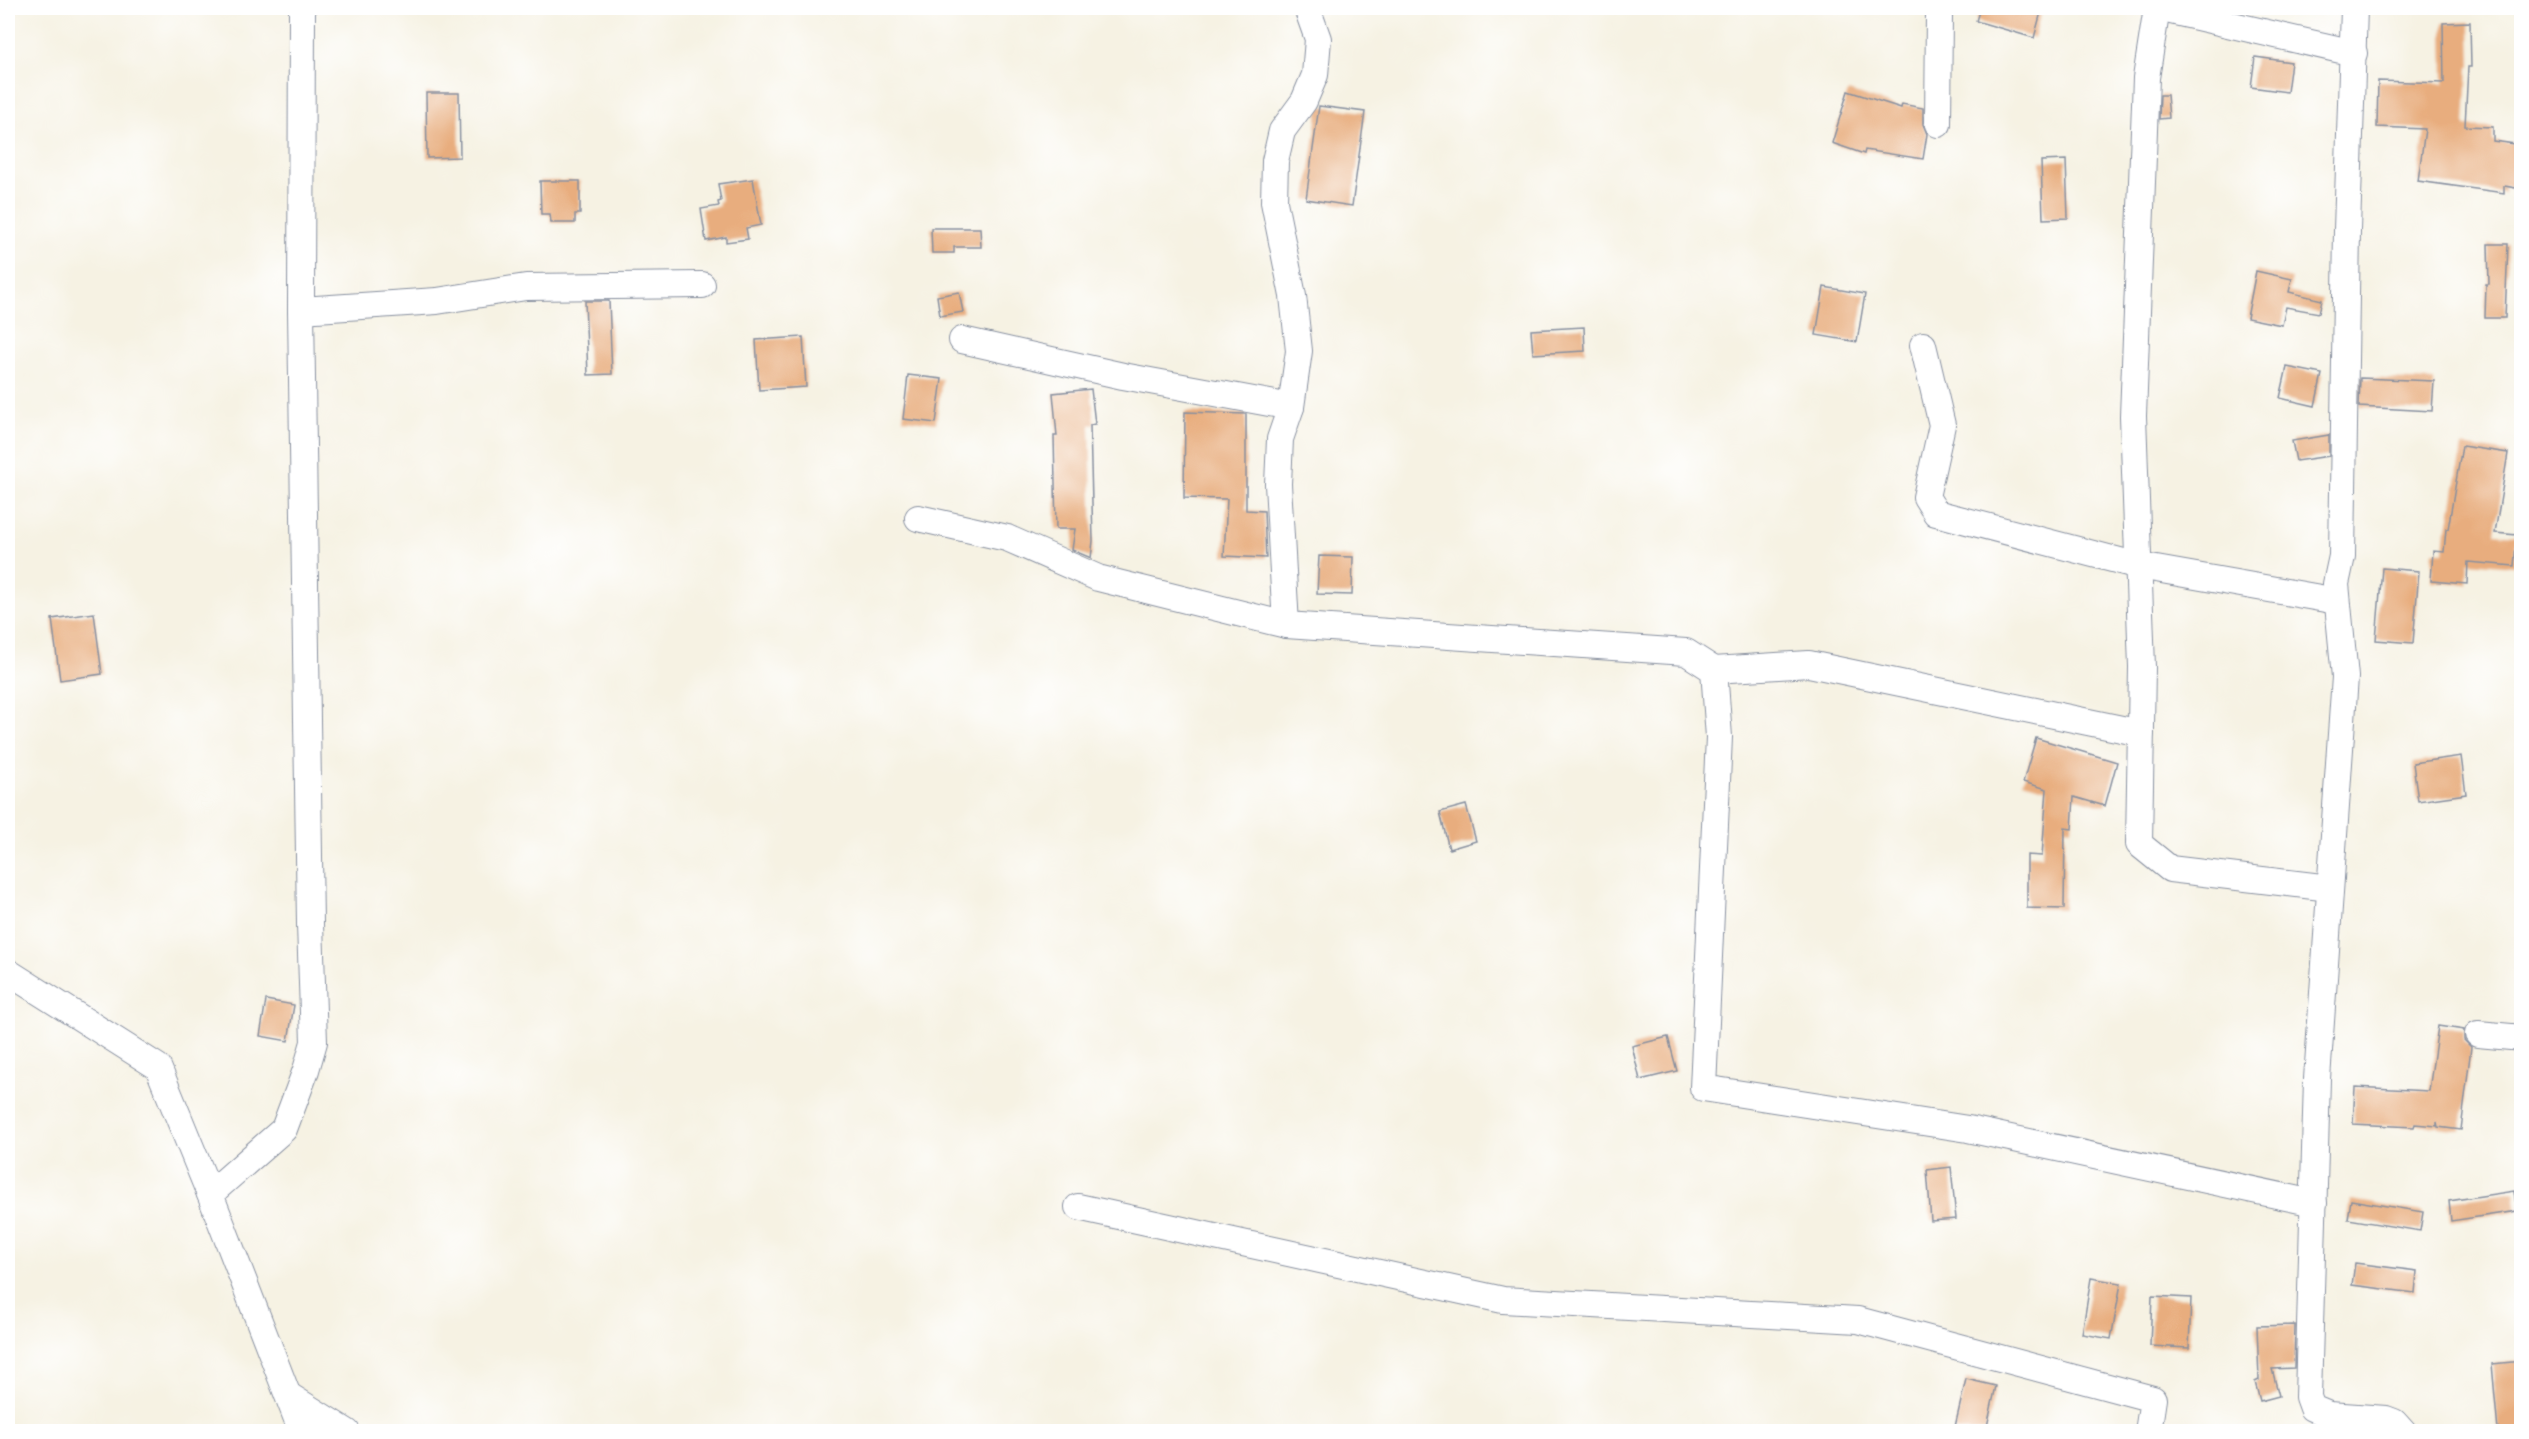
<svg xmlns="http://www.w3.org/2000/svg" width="2529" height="1439" viewBox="0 0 2529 1439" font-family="Itim,sans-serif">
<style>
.building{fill:#e8ad7e}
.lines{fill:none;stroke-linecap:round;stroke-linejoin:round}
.street-casing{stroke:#8890a0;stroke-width:28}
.street{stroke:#fff;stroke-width:26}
</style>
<rect width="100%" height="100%" fill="#fff"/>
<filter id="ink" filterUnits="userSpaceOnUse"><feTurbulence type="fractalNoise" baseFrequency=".0167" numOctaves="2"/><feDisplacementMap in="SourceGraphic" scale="12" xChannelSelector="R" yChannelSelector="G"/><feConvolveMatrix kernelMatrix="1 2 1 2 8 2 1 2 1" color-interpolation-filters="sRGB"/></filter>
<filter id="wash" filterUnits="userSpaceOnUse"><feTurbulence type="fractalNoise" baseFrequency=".008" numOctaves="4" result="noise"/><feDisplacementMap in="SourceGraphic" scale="24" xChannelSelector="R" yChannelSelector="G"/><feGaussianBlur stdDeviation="1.35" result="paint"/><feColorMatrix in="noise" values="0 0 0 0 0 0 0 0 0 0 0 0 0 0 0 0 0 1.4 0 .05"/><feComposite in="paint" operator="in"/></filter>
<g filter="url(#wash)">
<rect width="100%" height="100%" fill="#f6f2e3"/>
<g id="blocks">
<!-- building -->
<g class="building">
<polygon points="1980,8 2026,8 2041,12 2034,38 1976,21"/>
<polygon points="2470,22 2471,67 2468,67 2465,126 2493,127 2493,141 2522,145 2522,189 2504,186 2504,193 2418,181 2425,129 2377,127 2378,81 2444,83 2443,23"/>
<polygon points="2255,57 2291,62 2287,92 2251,87"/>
<polygon points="1848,91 1901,108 1902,104 1923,108 1923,124 1927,134 1923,159 1865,150 1864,154 1832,143"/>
<polygon points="426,93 459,93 460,157 427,158"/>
<polygon points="2160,95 2167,95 2169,118 2159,119"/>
<polygon points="1319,106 1365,112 1352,206 1306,199"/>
<polygon points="2066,160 2068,218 2043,219 2041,161"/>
<polygon points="753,179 761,225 746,228 748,239 726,242 726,237 706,241 701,209 719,206 718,202 721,201 718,184"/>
<polygon points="540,181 580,181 580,214 575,214 575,223 551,223 550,214 541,214"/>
<polygon points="931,228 980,228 981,247 954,247 954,253 932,253"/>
<polygon points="2488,244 2508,244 2505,318 2485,318 2486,284 2489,284"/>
<polygon points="2256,271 2292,279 2289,292 2322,300 2319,313 2286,307 2282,325 2247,318"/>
<polygon points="1824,287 1865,294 1857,342 1816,335"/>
<polygon points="959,292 963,312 940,316 937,296"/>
<polygon points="585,301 609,301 612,374 588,375"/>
<polygon points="1584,327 1585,351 1533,354 1531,330"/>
<polygon points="803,337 806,387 759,390 756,340"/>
<polygon points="2287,367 2322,374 2315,406 2280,398"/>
<polygon points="908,375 942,379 936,423 903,419"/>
<polygon points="2360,378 2434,381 2432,411 2359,407"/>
<polygon points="1091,389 1095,424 1090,425 1093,541 1091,558 1072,550 1075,529 1056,529 1054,436 1057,436 1053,393"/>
<polygon points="1185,412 1246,414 1246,510 1264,511 1266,558 1224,556 1227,499 1184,498"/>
<polygon points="2329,435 2329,456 2296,461 2292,441"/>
<polygon points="2462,446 2508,453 2495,533 2517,535 2514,566 2468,562 2467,584 2431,581 2433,551 2444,552 2446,529 2448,529"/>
<polygon points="1319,556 1353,557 1352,595 1317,594"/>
<polygon points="2382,568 2419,571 2413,643 2376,640"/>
<polygon points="94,613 102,674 60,680 52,619"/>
<polygon points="2036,738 2117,762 2105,806 2074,797 2072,829 2065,828 2064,909 2027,908 2027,855 2042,856 2047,789 2023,782"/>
<polygon points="2461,756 2466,794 2418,801 2413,763"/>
<polygon points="1466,805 1476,841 1449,849 1440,812"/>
<polygon points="266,1000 294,1005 288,1041 260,1036"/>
<polygon points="2438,1026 2464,1030 2464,1040 2471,1047 2461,1130 2438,1127 2437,1122 2437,1126 2415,1124 2414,1127 2353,1124 2355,1087 2429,1091"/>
<polygon points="1668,1037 1677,1071 1640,1080 1632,1046"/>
<polygon points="1951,1167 1956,1219 1931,1221 1927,1170"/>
<polygon points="2514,1191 2517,1211 2451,1221 2449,1201"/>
<polygon points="2351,1200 2423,1212 2420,1231 2348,1219"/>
<polygon points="2355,1263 2417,1271 2415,1293 2352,1285"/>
<polygon points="2091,1278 2121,1283 2111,1339 2082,1334"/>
<polygon points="2152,1296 2191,1298 2189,1348 2150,1346"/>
<polygon points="2295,1325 2294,1368 2272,1369 2279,1396 2260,1401 2255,1382 2259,1380 2257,1326"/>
<polygon points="2522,1361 2522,1431 2498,1431 2492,1364"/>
<polygon points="1966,1379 1996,1386 1986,1431 1954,1431"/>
</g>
</g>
</g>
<g filter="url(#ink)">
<use href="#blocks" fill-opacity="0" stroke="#8890a0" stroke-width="1.5"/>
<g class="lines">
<!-- street casing -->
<g class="street-casing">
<g id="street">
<polyline points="2157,8 2146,78 2133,416 2142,667 2139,844 2170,869 2330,888"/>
<polyline points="2158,8 2354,53"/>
<polyline points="2354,8 2347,230 2342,556 2336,584 2345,677 2317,1079 2308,1397 2312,1408 2329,1415 2386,1419 2394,1422 2403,1432"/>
<polyline points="1938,124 1939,12 1941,8"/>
<polyline points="301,310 437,301 526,287 702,285"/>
<polyline points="962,340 1123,376 1291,407"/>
<polyline points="1923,345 1942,425 1926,497 1936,513 2139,566 2337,601"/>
<polyline points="918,518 1007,538 1098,578 1286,625 1686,652 1714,670 1719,737 1703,1088 1968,1129 2314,1203"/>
<polyline points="1286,625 1278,484 1280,439 1291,407 1299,351 1293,296 1274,202 1275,161 1282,131 1304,101 1315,75 1318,39 1307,8"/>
<polyline points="1714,670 1809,664 2141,733"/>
<polyline points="8,972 158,1067 210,1194 302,1432"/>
<polyline points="2478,1034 2522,1038"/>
<polyline points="210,1194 284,1129 306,1070 314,1042 310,924 301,310 302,8"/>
<polyline points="1078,1207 1503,1300 1858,1320 2153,1399 2148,1432"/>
<polyline points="288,1395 347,1432"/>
</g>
</g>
<!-- street -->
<use href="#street" class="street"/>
</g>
</g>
<!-- margin -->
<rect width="2529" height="1439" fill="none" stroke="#fff" stroke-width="30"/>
</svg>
